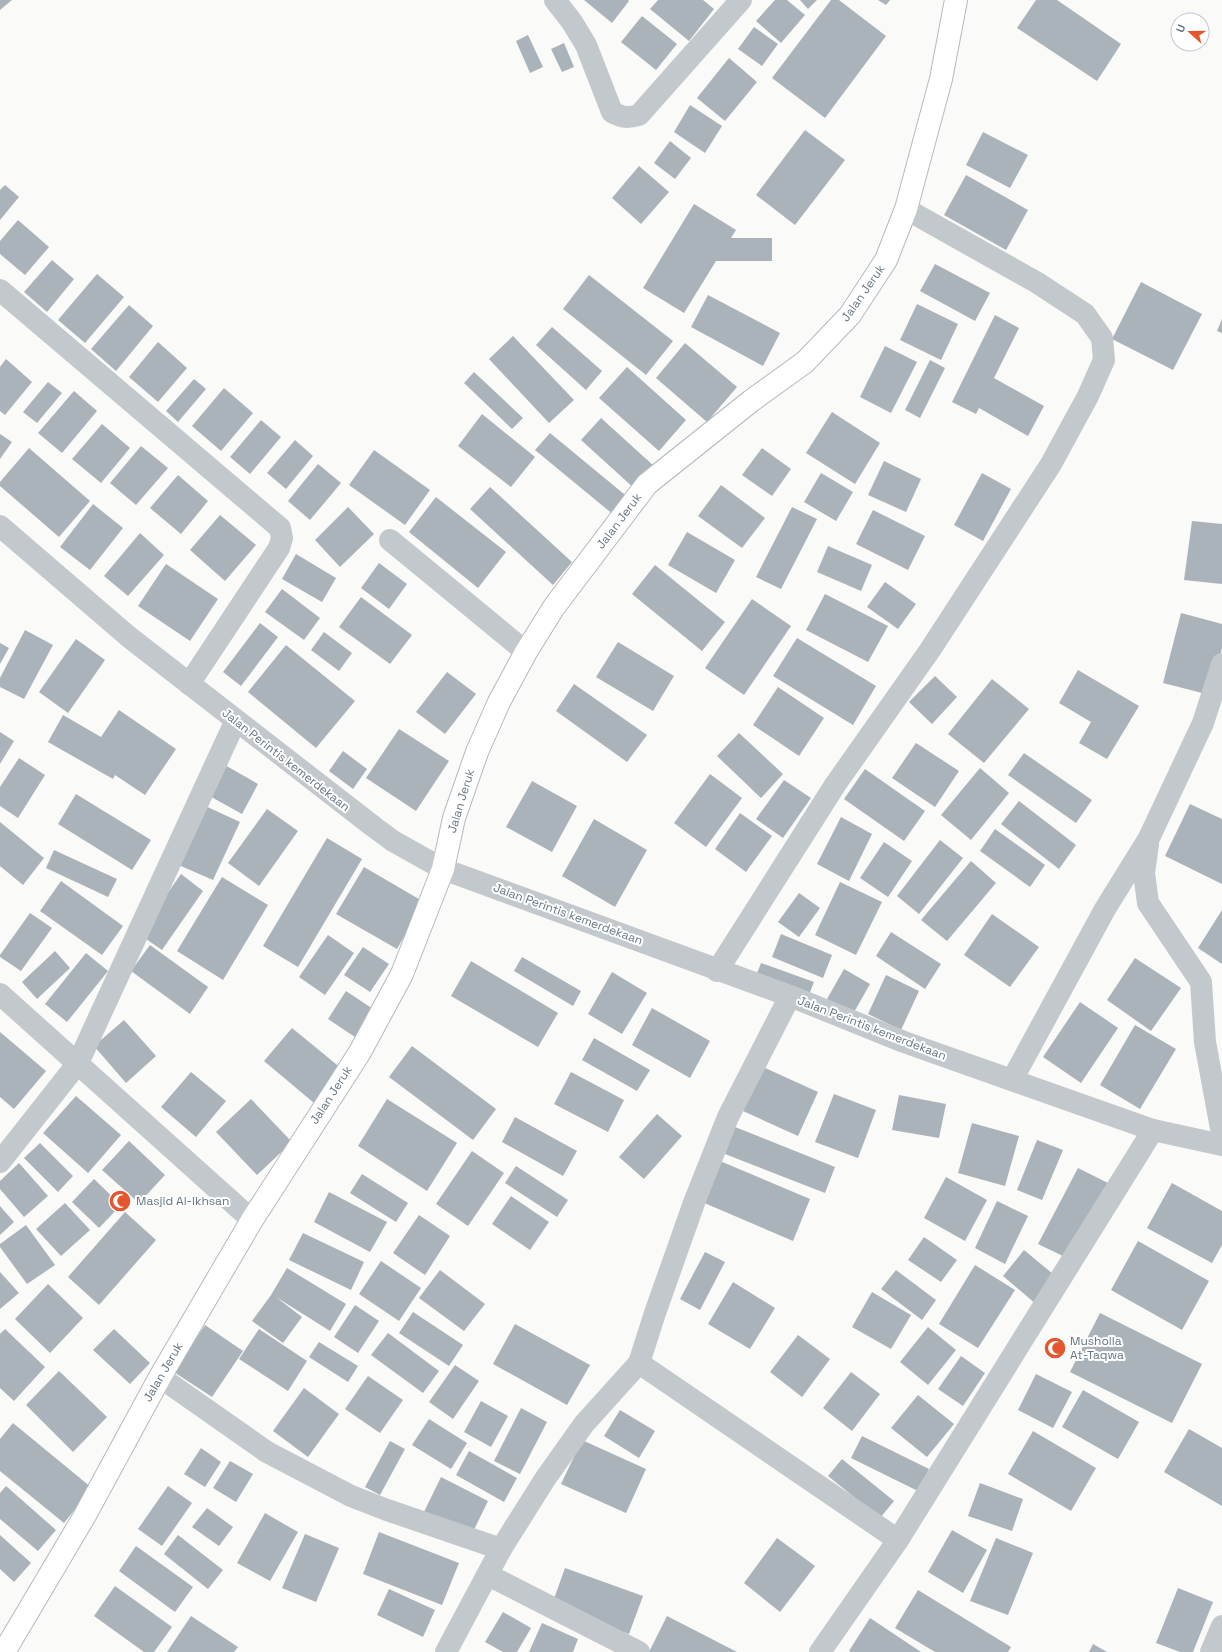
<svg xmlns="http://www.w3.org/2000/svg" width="1222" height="1652" viewBox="0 0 1222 1652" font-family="'Space Grotesk',sans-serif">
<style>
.building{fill:#aab3b9}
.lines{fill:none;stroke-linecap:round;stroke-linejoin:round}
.secondary-casing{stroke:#b3babf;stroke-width:24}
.minor{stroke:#c3c8cc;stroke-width:22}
.tertiary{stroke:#c3c8cc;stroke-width:22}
.secondary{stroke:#fff;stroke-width:22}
.labels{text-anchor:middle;stroke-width:4;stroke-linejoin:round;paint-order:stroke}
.street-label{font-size:12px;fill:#657683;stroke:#fff}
.poi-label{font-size:12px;fill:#657683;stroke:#fff;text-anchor:start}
</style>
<rect width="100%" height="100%" fill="#fafaf8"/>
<!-- building -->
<g class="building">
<polygon points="0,0 12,0 0,10"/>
<polygon points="584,0 628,0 629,1 612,23"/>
<polygon points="658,0 703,0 714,9 689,41 650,9"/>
<polygon points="775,0 787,0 805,15 781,43 756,21"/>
<polygon points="800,0 817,0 808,9"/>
<polygon points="831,0 839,0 886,36 825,118 772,78"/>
<polygon points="878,0 890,0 886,5"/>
<polygon points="1036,0 1057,0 1121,44 1097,81 1017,28"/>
<polygon points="642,16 677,44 656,70 621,42"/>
<polygon points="754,27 778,44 762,66 738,49"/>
<polygon points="528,35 543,67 530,73 516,41"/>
<polygon points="564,43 574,67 562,72 551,49"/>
<polygon points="729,58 757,82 725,121 697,98"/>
<polygon points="690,105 722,126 705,153 674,132"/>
<polygon points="805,130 845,160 795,225 756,195"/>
<polygon points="983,132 1028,155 1010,188 966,165"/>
<polygon points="670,141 691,158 675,179 654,163"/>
<polygon points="639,166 669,192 641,224 612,198"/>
<polygon points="966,175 1028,210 1006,250 944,215"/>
<polygon points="5,185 19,197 0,220 0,190"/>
<polygon points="694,204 736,230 731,238 772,238 772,261 716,261 684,313 643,288"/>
<polygon points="18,220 49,247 25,275 0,254 0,241"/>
<polygon points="52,260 74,279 47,312 24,292"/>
<polygon points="935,264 990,293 975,321 920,291"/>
<polygon points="97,274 124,297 85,343 58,320"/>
<polygon points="589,275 673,341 646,375 563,309"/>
<polygon points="1141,282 1202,314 1173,370 1112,339"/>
<polygon points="708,295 780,333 763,366 691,327"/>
<polygon points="917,304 958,324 941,360 900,340"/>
<polygon points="129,305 153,326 116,371 91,349"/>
<polygon points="995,315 1019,328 994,378 1044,406 1028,436 979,408 976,414 952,402"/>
<polygon points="1222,319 1222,333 1217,331"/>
<polygon points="552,327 602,371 586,390 536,345"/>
<polygon points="513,336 574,400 549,423 489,359"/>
<polygon points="158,342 187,368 158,402 129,377"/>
<polygon points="685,343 737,387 707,422 656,378"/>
<polygon points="885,346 917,362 891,413 860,397"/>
<polygon points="6,359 32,382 5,415 0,411 0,367"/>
<polygon points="930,360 945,368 920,418 905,410"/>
<polygon points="627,367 686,420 659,451 599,398"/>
<polygon points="474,372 523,418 512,429 464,383"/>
<polygon points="194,379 206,389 178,422 166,411"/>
<polygon points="48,382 62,393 37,423 23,412"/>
<polygon points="224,388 253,413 221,451 192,426"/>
<polygon points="74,391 97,411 62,453 38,433"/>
<polygon points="832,412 880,443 855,484 806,453"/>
<polygon points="482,414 535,457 511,487 458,446"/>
<polygon points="601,418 655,467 635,489 581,440"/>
<polygon points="261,420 281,437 250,474 230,457"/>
<polygon points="102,424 130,448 101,483 72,459"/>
<polygon points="550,433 630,499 615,516 535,450"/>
<polygon points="0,434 12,442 0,459"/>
<polygon points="295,440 313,456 286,489 267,473"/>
<polygon points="141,446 168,468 136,505 110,483"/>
<polygon points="29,448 90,501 59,537 0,486 0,482"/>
<polygon points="762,448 791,469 772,496 742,475"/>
<polygon points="374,450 430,490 405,525 349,485"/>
<polygon points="884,461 921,479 906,512 868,495"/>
<polygon points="318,464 341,483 310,520 288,501"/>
<polygon points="821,473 853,492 836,521 804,502"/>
<polygon points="982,473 1011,489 983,541 954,525"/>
<polygon points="178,475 208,501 181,534 150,508"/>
<polygon points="721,485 765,518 742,548 698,516"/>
<polygon points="490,487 572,562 553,585 470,509"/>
<polygon points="436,497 506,552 478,588 409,532"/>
<polygon points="93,504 123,528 90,570 60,547"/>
<polygon points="348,507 374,534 340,567 315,540"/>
<polygon points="792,507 817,519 781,589 756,577"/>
<polygon points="873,510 925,536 908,570 856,544"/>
<polygon points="220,515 256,545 225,581 190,550"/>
<polygon points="1192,521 1222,524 1222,584 1184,580"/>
<polygon points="687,532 735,560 716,593 668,565"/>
<polygon points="140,533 164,555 128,596 104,576"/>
<polygon points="828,546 872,565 861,591 817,572"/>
<polygon points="296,554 336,578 322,602 282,579"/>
<polygon points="379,563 407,584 389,609 361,588"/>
<polygon points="166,564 218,599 190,641 138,606"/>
<polygon points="655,565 725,622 702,651 632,594"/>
<polygon points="885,582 916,604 898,629 867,607"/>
<polygon points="282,589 320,618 304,640 265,612"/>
<polygon points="825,594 888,626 868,662 806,630"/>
<polygon points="361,597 412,635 390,664 339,627"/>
<polygon points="752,599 791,626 744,695 705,668"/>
<polygon points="1181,613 1222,624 1222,648 1210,695 1163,683"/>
<polygon points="260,623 278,637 241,686 223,672"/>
<polygon points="25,630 53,645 24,699 0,687 0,678"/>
<polygon points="324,632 352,653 339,671 311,650"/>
<polygon points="797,638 876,686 853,725 773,676"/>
<polygon points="76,639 105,660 68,713 39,692"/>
<polygon points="618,642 674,676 653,711 596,677"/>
<polygon points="0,643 9,648 0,664"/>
<polygon points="286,645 355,701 316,748 248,692"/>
<polygon points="1078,670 1139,706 1107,759 1079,743 1091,722 1059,703"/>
<polygon points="447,672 476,694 445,734 416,712"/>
<polygon points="935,676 957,697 932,724 909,702"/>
<polygon points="992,679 1029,709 984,763 948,734"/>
<polygon points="574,684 647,735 627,762 556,711"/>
<polygon points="778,687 824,718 799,756 753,725"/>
<polygon points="119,710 176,749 145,795 115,775 113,779 48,742 63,715 101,737"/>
<polygon points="399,729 449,761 416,811 366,778"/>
<polygon points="0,732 14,741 0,764"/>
<polygon points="739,733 783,774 761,798 717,756"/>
<polygon points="916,743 959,771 935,807 892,778"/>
<polygon points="343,751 367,769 353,789 329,771"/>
<polygon points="1024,753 1092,800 1076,823 1008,775"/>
<polygon points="19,758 45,775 18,818 0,806 0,787"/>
<polygon points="223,764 258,784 242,814 206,794"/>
<polygon points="980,768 1009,793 971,840 941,815"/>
<polygon points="865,769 925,811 904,841 844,799"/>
<polygon points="710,774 742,798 706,847 674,823"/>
<polygon points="784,780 811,798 783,838 756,819"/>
<polygon points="532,781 577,806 552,852 506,827"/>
<polygon points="76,794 151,840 132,870 58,824"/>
<polygon points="1019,801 1076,845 1059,869 1001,824"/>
<polygon points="201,804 240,822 213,880 174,863"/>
<polygon points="1190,804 1222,819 1222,884 1165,856"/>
<polygon points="267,809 298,831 259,886 228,863"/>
<polygon points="740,813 772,836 746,872 715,849"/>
<polygon points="841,817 872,834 849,881 817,864"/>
<polygon points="594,819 647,850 615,907 562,876"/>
<polygon points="0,822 44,858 23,885 0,866"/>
<polygon points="995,829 1045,865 1030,887 980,851"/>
<polygon points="327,838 362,859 298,967 263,946"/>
<polygon points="940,840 963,858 919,914 897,896"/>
<polygon points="884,842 912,861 888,897 860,878"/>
<polygon points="54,850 117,879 108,897 46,868"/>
<polygon points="971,861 996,883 947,941 921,920"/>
<polygon points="364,867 424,902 397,949 336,914"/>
<polygon points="181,874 203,891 162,950 139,934"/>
<polygon points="222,877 268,905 223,980 177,951"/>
<polygon points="61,881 123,926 102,955 40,911"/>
<polygon points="840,882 882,902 856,955 815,935"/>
<polygon points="799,893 820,908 799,937 778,922"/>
<polygon points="1222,910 1222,964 1198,948"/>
<polygon points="30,913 52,928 21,971 0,957 0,955"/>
<polygon points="992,914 1039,947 1010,987 964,955"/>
<polygon points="891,932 941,964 925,989 876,956"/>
<polygon points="781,934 832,955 823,978 772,957"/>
<polygon points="328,935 354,953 325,995 299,977"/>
<polygon points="150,945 208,987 190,1014 131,971"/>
<polygon points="363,947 389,964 370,992 344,975"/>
<polygon points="55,951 70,968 37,999 22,982"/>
<polygon points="86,953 108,971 67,1022 45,1004"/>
<polygon points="522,957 581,991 573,1006 514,971"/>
<polygon points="1135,958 1181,988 1151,1031 1107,1000"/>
<polygon points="471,961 558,1013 538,1047 451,996"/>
<polygon points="761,963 814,982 807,1000 754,981"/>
<polygon points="844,969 870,984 853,1014 827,999"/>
<polygon points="612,972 647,993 622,1034 588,1014"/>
<polygon points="886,975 919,991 901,1030 868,1014"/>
<polygon points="346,991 373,1009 355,1037 328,1019"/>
<polygon points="1080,1002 1118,1028 1081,1083 1043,1057"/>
<polygon points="652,1008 710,1041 690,1078 632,1045"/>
<polygon points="124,1020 156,1056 126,1083 94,1046"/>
<polygon points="1135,1025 1176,1049 1140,1109 1100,1085"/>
<polygon points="292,1028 342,1069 314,1103 264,1061"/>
<polygon points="0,1032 46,1071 14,1109 0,1097"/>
<polygon points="594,1038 650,1070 637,1091 582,1060"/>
<polygon points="412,1046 496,1109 473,1140 389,1077"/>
<polygon points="763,1067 818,1092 798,1136 743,1111"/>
<polygon points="191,1072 226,1101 196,1137 161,1107"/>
<polygon points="571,1072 624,1100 608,1132 554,1104"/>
<polygon points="834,1094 876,1110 858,1158 815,1142"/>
<polygon points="899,1095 946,1104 939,1138 892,1130"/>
<polygon points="76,1096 121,1135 88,1173 43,1133"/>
<polygon points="251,1099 292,1142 257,1175 216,1132"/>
<polygon points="387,1099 457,1143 427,1191 358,1146"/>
<polygon points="657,1114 682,1136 644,1179 619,1157"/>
<polygon points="515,1117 577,1151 563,1176 502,1142"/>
<polygon points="972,1123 1019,1136 1005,1186 958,1173"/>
<polygon points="735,1127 835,1167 825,1193 725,1154"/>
<polygon points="1037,1140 1063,1150 1042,1200 1017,1190"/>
<polygon points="129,1141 165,1175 139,1203 102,1170"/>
<polygon points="40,1143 73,1176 58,1192 24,1158"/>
<polygon points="472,1151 504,1173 468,1226 436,1204"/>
<polygon points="720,1161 810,1199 793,1241 702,1202"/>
<polygon points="19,1163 48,1196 24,1217 0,1189 0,1181"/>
<polygon points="516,1166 568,1200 557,1217 505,1183"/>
<polygon points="1078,1168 1108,1183 1069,1259 1038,1244"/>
<polygon points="362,1174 408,1203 396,1222 350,1193"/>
<polygon points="946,1177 987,1200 965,1241 924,1218"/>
<polygon points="94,1179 121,1205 99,1228 72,1202"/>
<polygon points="1172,1183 1222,1211 1222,1245 1212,1263 1147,1228"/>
<polygon points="329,1192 387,1222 370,1252 314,1222"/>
<polygon points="511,1196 549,1222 530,1250 492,1224"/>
<polygon points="997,1201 1028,1216 1005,1264 975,1248"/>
<polygon points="65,1203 90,1230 61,1256 36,1229"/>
<polygon points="0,1206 14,1222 0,1235"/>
<polygon points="125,1212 156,1240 99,1305 68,1277"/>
<polygon points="419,1215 450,1236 425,1275 393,1253"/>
<polygon points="26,1225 55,1265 27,1284 0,1247 0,1244"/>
<polygon points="303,1233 364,1262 351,1290 289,1260"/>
<polygon points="924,1237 957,1260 941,1282 908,1260"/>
<polygon points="1138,1241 1209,1281 1182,1330 1111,1290"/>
<polygon points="1024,1250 1059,1279 1037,1305 1003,1276"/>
<polygon points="705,1252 725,1262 700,1310 680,1299"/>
<polygon points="381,1261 421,1288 399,1321 359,1294"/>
<polygon points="975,1265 1015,1290 978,1348 939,1324"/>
<polygon points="287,1268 346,1304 330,1331 276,1297 302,1317 283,1343 252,1321 271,1295"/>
<polygon points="440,1270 485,1304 464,1331 419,1298"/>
<polygon points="896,1270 936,1300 922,1320 881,1289"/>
<polygon points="0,1272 19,1293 0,1309"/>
<polygon points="733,1282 775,1308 750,1349 708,1324"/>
<polygon points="48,1284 83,1318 50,1353 15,1319"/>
<polygon points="872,1292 911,1315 891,1349 852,1327"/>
<polygon points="355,1305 379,1321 358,1353 334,1337"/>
<polygon points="413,1312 463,1345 449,1366 399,1333"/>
<polygon points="1100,1313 1202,1364 1172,1423 1070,1372"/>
<polygon points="515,1324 590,1365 567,1405 493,1364"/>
<polygon points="205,1325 243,1351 212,1397 174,1372"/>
<polygon points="928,1327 956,1350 928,1385 900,1362"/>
<polygon points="5,1329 45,1367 14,1401 0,1388 0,1334"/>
<polygon points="114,1329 150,1363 130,1384 93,1350"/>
<polygon points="259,1329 307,1361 288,1391 239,1359"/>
<polygon points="388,1333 439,1371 423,1393 371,1355"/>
<polygon points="798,1335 830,1359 802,1397 770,1372"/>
<polygon points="319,1342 358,1366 348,1382 309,1357"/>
<polygon points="961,1356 985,1373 963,1406 938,1389"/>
<polygon points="455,1365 479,1381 453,1419 429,1402"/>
<polygon points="59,1371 107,1417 73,1452 26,1405"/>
<polygon points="851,1372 880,1394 852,1431 823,1408"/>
<polygon points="1036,1374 1072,1392 1053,1428 1018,1410"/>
<polygon points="368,1376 403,1400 380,1433 345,1409"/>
<polygon points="304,1388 339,1414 308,1457 273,1431"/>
<polygon points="1083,1390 1139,1422 1118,1459 1062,1427"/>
<polygon points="918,1395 954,1424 927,1457 891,1428"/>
<polygon points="481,1401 508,1416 491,1447 464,1432"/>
<polygon points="521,1408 547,1422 520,1474 494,1461"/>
<polygon points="620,1410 655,1431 639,1458 604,1436"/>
<polygon points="429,1419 467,1443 451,1469 412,1445"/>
<polygon points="13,1423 92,1488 64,1523 0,1471 0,1439"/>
<polygon points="1189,1429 1222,1448 1222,1506 1164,1472"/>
<polygon points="1033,1431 1096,1468 1071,1511 1008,1474"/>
<polygon points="862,1436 929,1469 918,1491 851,1458"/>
<polygon points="582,1440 646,1469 626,1513 561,1484"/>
<polygon points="390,1441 405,1449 380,1495 365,1487"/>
<polygon points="201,1448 221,1462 205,1487 184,1474"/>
<polygon points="469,1451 517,1478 504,1502 456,1475"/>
<polygon points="842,1459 894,1501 880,1518 828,1476"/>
<polygon points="230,1461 253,1474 236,1502 213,1488"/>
<polygon points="441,1477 488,1501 470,1538 423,1514"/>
<polygon points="980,1483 1023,1499 1012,1531 968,1516"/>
<polygon points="6,1486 56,1530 38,1551 0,1519 0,1493"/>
<polygon points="168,1486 192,1503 162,1546 138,1529"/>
<polygon points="207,1508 233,1527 219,1546 192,1527"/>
<polygon points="265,1513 298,1532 270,1581 237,1563"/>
<polygon points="952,1530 987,1550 963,1593 928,1572"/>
<polygon points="379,1532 459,1563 442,1605 363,1574"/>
<polygon points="305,1534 339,1548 316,1602 282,1588"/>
<polygon points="0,1535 31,1563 14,1582 0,1569"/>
<polygon points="178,1535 223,1570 208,1589 164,1554"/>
<polygon points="777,1538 815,1566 780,1612 744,1583"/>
<polygon points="996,1538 1033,1553 1008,1615 970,1601"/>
<polygon points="136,1546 193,1587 175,1612 119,1571"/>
<polygon points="565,1568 643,1596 629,1634 551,1607"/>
<polygon points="115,1586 172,1627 154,1652 144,1652 94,1616"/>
<polygon points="1178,1588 1213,1602 1193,1652 1180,1652 1156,1643"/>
<polygon points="389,1589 435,1610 423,1637 377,1615"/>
<polygon points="918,1590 1011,1647 1008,1652 935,1652 895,1628"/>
<polygon points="503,1612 531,1628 517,1652 503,1652 485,1642"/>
<polygon points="191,1616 238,1647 234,1652 167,1652"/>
<polygon points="667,1616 737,1652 649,1652"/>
<polygon points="870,1618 921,1652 851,1652 849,1651"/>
<polygon points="542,1623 578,1639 573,1652 529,1652"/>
<polygon points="1093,1644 1107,1652 1089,1652"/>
</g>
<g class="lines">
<!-- secondary casing -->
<g class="secondary-casing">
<polyline id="secondary" points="4,1652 84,1517 160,1377 252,1220 360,1052 402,974 443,869 454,818 477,752 499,702 526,652 554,607 647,484 751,401 805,362 850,315 886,260 906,209 941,79 956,0"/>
</g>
<!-- minor -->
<g class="minor">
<path d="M555 0 572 22 586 45 612 112C623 118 628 118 639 115L741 0"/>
<polyline points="0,290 280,528 282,538 279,548 189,684"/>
<polyline points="390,540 526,652"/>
<polyline points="1148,845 1144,873 1148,903 1201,982 1205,1042 1222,1134"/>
<polyline points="717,971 835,785 930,650 1051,464 1088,396 1104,360 1102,338 1085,314 1036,282 906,209"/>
<polyline points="0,994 252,1220"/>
<polyline points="1012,1080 1105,909 1149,838 1203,723 1222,664"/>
<polyline points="0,1162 78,1063 235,722"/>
<polyline points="639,1363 898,1540"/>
<polyline points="160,1377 267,1452 351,1496 387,1510 501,1549"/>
<polyline points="488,1575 639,1652"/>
<polyline points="446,1652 501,1549 545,1479 584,1424 639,1363 655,1313 695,1200 728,1117 790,996"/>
<polyline points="820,1652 898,1540 1153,1130"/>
<polyline points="1211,1652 1222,1626"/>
</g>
<!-- tertiary -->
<polyline class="tertiary" points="0,526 129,637 374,827 393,841 443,869 790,996 904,1042 1153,1130 1222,1145"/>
<!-- secondary -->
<use href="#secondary" class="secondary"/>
</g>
<!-- icons -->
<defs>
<g id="mosque-disc" transform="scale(1.15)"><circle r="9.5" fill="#e4572e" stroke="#fff"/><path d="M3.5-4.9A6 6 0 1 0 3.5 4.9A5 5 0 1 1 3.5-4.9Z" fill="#fff"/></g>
</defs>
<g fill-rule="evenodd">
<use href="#mosque-disc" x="120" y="1201"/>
<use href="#mosque-disc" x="1055" y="1348"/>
</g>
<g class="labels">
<!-- street labels -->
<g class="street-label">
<text transform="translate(863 293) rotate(-55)" y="4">Jalan Jeruk</text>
<text transform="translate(619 521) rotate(-53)" y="4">Jalan Jeruk</text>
<text transform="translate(286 760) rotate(38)" y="4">Jalan Perintis kemerdekaan</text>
<text transform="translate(461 801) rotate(-73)" y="4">Jalan Jeruk</text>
<text transform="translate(568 914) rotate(20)" y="4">Jalan Perintis kemerdekaan</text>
<text transform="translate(872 1028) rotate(21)" y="4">Jalan Perintis kemerdekaan</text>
<text transform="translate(331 1095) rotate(-57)" y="4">Jalan Jeruk</text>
<text transform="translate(163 1372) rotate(-60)" y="4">Jalan Jeruk</text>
</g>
<!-- poi labels -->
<g class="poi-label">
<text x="136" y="1205">Masjid Al-Ikhsan</text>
<text x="1070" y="1345">Musholla<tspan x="1070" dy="14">At-Taqwa</tspan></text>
</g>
</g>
<!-- north arrow -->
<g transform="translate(1190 32) rotate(291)"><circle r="19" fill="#ffffff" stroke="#c1c8cd"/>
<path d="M0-3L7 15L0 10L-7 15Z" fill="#e4572e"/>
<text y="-6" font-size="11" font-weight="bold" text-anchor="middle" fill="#657683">U</text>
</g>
</svg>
